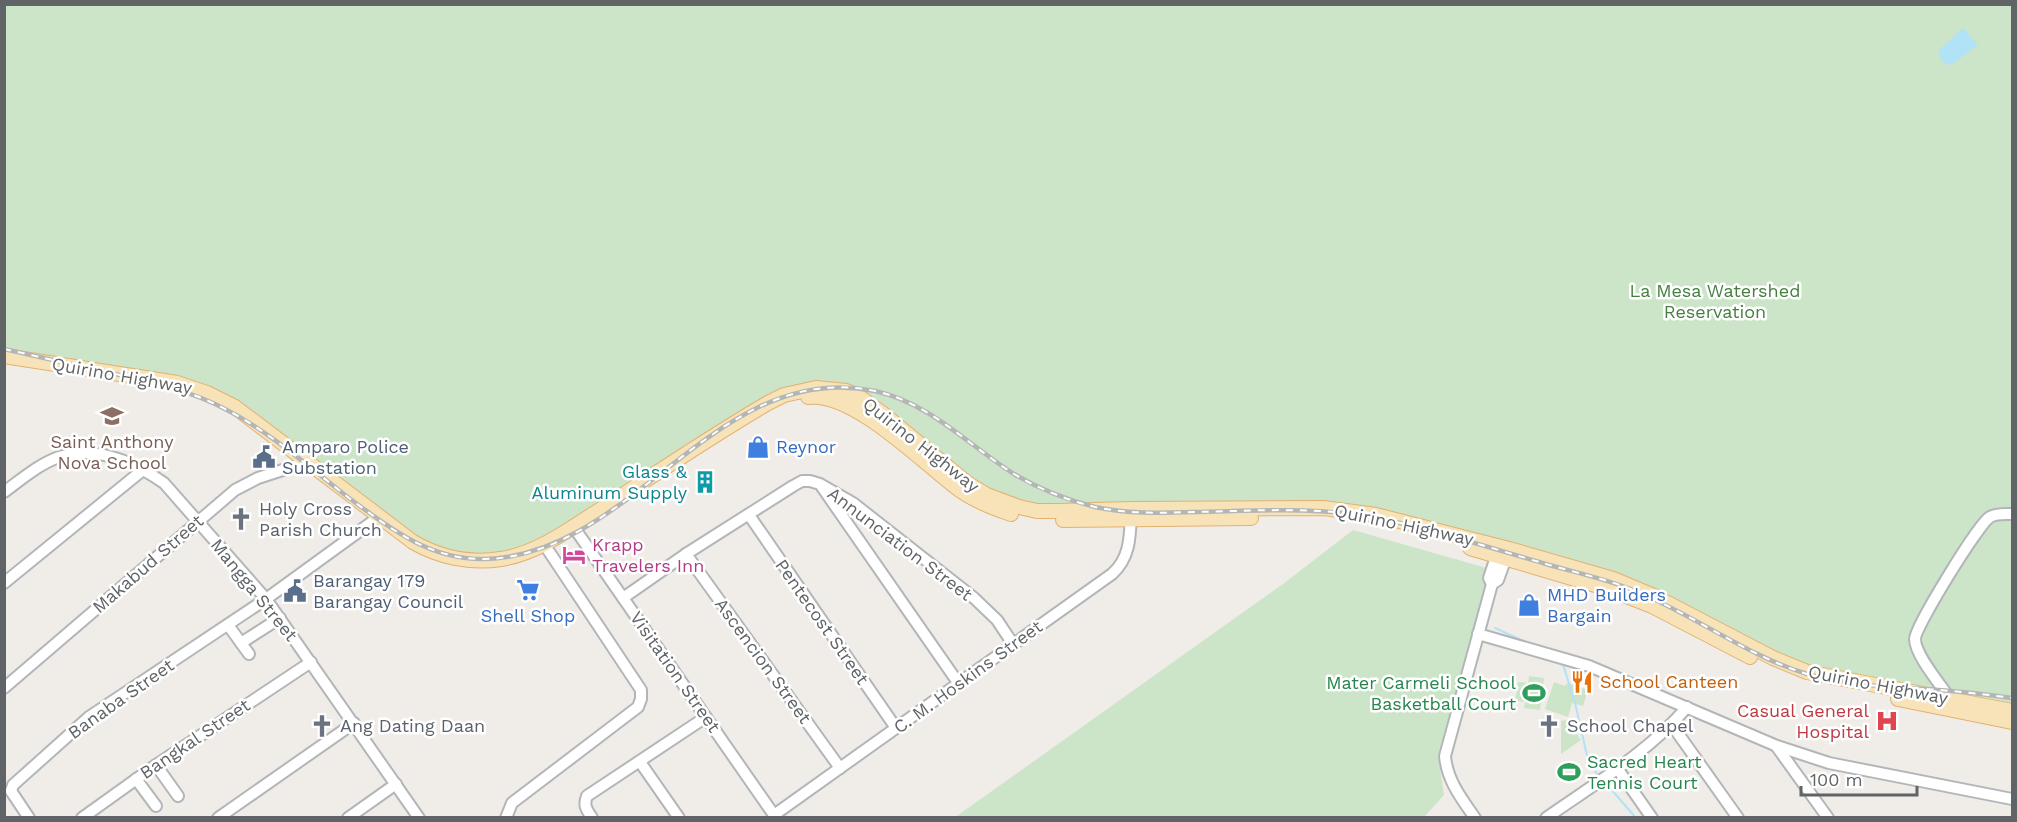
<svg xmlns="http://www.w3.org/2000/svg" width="2017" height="822" viewBox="0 0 2017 822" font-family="'Work Sans',sans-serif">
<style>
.green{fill:#cce4c8}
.water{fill:#b2e2f6}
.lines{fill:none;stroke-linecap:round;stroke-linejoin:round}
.stream{stroke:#b2e2f6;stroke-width:2}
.minor-casing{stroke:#b3b6b9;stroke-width:14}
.major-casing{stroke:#e3b16f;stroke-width:16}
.minor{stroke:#fff;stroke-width:10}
.major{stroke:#f7e3b7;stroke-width:14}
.rail-casing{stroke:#b4b5b5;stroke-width:4.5}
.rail{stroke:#fff;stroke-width:2;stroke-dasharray:7;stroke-linecap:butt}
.labels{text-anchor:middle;stroke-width:5;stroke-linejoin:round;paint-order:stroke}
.park-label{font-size:18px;fill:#447f3f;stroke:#fff}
.street-label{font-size:18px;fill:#606467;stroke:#fff}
.education-label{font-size:18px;fill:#785e54;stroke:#fff}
.service-label{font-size:18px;fill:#4e5e75;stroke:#fff;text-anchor:start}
.shop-label{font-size:18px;fill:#366cbe;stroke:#fff;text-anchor:start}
.culture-label{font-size:18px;fill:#0d838f;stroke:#fff;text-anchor:end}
.worship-label{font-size:18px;fill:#5b616d;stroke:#fff;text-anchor:start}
.hotel-label{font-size:18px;fill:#b23c85;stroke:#fff;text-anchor:start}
.food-label{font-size:18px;fill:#c56008;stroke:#fff;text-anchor:start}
.leisure-label{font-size:18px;fill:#27864d;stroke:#fff;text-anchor:end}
.health-label{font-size:18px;fill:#be3a42;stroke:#fff;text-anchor:end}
</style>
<rect width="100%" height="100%" fill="#f0ede9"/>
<!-- green -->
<g class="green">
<polygon points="4,5 2012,5 2012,706 1820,675 1656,597 1376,515 1058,511 1004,502 846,395 785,398 546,547 453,562 232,411 201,395 177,388 5,362"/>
<polygon points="1353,530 1490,569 1438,755 1444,795 1424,817 954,818 1283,584"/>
<polygon points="1529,676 1544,678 1540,710 1524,708 1525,702 1515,701 1518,682 1528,683"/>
<polygon points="1554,682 1565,686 1567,683 1588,690 1583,706 1572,703 1568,717 1545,709"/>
<polygon points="1567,720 1581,740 1561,754 1561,721"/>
</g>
<!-- water -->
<polygon class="water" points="1963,28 1978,45 1951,65 1944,63 1939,56 1940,49"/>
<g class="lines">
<!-- stream -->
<g class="stream">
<polyline points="1495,628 1528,643"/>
<polyline points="1562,661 1575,703 1589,764 1600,777"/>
<polyline points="1604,781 1636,818"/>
</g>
<!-- minor casing -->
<g class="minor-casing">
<g id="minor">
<polyline points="822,487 959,684"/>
<path d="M4 492C22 479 39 464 59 457 96 445 134 462 164 483L266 599 419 818"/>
<polyline points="749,515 896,728"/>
<polyline points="573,526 776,818"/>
<polyline points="686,554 840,768"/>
<polyline points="4,583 144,469"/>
<polyline points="1492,584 1489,578 1498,551"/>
<polyline points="623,598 686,554 793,486 802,481 810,481 820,484 853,503 974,598 997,620 1013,644"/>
<polyline points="228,625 249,654"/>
<polyline points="1478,634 1589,666 1777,746 1829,763 2012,799"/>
<polyline points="241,643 280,618"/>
<polyline points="4,688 235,490 258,478 298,465 304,461"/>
<path d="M1949 703 1950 699C1941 685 1915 655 1915 639 1915 627 1979 523 1990 517 1996 513 2005 514 2012 514"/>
<polyline points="1672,725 1738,818"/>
<polyline points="1777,747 1828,818"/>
<polyline points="640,762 679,818"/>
<polyline points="156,765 178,796"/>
<polyline points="1617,768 1652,818"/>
<polyline points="136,779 156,806"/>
<polyline points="11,791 13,785 89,717 266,599 372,522 377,515"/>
<polyline points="11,791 29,818"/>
<path d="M774 815 1112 574C1131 557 1130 535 1131 511"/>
<polyline points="82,818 156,765 311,662"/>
<polyline points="218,818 354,723"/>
<polyline points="348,818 396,784"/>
<polyline points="506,818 512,803 638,707 641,699 641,690 544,544"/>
<path d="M592 818C587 810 583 806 587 796L706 717"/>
<path d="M1475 818C1461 798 1447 780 1445 756L1492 584 1498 580 1508 552"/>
<path d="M1546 818C1593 785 1650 751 1687 707"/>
</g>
</g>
<!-- major casing -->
<g class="major-casing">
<g id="major">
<path d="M4 356 177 383 207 393 235 407 413 542C439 557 470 564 501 559 540 553 573 526 606 506 660 471 713 435 768 403L784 395 816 388 846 391 858 396 882 413 967 483 987 495 1019 507 1037 511H1058L1131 509 1324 508 1376 515 1509 549 1613 579 1656 597 1773 658 1807 672 2012 711"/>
<path d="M808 397C854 391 924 464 961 491 977 502 993 508 1011 514"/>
<polyline points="1063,520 1251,518"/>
<polyline points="1470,548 1609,589 1652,606 1750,657"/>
<polyline points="1898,699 2012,722"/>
</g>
</g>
<!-- minor -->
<use href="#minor" class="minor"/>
<!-- major -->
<use href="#major" class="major"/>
<!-- rail casing -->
<g class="rail-casing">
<path id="rail" d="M4 349C40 357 75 365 111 373 150 382 190 390 225 409 270 432 309 467 349 498 391 529 430 560 485 559 633 556 716 358 875 391 930 403 968 445 1014 474 1039 489 1067 500 1095 507 1127 514 1160 513 1193 512 1253 511 1318 506 1378 518 1435 530 1491 548 1546 564 1577 573 1611 580 1640 593 1697 617 1748 656 1807 674 1846 685 1886 687 1926 689 1955 691 1984 694 2012 698"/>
</g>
<!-- rail -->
<use href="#rail" class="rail"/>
</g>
<!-- icons -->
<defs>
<g id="school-bare" transform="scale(1.8)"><path d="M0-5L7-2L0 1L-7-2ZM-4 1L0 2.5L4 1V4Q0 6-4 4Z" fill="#8d6e63" stroke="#fff" stroke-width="2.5" paint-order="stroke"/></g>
<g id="shop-bare" transform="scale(1.8)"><path d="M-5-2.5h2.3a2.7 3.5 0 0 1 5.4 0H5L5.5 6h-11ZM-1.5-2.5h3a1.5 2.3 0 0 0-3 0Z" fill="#3f7fe0" stroke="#fff" stroke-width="2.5" paint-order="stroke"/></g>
<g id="civic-bare" transform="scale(1.8)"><path d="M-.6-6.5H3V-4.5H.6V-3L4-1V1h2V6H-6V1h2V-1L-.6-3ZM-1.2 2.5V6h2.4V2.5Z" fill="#5c6f8a" stroke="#fff" stroke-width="2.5" paint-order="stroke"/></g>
<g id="building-bare" transform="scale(1.8)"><path d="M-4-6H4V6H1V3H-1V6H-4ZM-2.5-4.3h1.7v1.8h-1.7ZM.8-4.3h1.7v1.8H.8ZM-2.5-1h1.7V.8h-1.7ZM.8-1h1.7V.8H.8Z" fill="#0f9aa8" stroke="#fff" stroke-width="2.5" paint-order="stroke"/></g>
<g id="church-bare" transform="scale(1.8)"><path d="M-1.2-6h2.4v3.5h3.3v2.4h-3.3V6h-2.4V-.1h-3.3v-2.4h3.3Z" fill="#6b7280" stroke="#fff" stroke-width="2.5" paint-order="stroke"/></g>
<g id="hotel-bare" transform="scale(1.8)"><path d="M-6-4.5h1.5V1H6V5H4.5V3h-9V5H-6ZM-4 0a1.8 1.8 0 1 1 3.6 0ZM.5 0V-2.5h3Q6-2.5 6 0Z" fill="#d1479c" stroke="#fff" stroke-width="2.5" paint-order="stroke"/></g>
<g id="supermarket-bare" transform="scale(1.8)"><path d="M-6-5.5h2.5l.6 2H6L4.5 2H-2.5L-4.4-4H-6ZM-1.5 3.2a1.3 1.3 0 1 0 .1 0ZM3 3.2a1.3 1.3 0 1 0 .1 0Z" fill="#3f7fe0" stroke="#fff" stroke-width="2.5" paint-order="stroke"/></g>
<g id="restaurant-bare" transform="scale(1.8)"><path d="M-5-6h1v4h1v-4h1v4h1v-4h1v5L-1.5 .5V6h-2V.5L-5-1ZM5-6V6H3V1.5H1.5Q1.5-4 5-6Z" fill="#e8710a" stroke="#fff" stroke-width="2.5" paint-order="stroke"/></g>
<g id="stadium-bare" transform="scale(1.8)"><path d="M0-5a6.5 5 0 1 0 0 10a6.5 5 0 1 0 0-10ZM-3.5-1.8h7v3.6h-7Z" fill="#2e9e5b" stroke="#fff" stroke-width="2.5" paint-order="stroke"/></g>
<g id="hospital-bare" transform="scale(1.8)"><path d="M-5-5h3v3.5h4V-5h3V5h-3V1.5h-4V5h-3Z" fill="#e0444e" stroke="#fff" stroke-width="2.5" paint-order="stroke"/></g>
</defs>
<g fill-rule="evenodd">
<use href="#school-bare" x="112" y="416"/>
<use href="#shop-bare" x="758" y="447"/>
<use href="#civic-bare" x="264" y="457"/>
<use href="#building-bare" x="705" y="482"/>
<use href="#church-bare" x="241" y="519"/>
<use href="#hotel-bare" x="574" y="555"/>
<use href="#supermarket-bare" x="528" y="590"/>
<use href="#civic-bare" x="295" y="591"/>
<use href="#shop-bare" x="1529" y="605"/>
<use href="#restaurant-bare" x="1582" y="682"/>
<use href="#stadium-bare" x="1534" y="693"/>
<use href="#hospital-bare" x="1887" y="721"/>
<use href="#church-bare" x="322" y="726"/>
<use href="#church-bare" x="1549" y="726"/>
<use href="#stadium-bare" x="1569" y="772"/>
</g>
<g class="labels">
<!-- park labels -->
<g class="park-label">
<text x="1715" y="297">La Mesa Watershed<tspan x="1715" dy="21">Reservation</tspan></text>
</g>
<!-- street labels -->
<g class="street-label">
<text transform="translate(122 376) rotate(10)" y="6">Quirino Highway</text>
<text transform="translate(921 445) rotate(38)" y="6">Quirino Highway</text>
<text transform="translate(1404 525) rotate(12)" y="6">Quirino Highway</text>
<text transform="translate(900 544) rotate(37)" y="6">Annunciation Street</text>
<text transform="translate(148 564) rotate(-41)" y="6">Makabud Street</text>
<text transform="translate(254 590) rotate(51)" y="6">Mangga Street</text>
<text transform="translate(822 622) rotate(55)" y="6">Pentecost Street</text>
<text transform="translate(763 661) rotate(54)" y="6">Ascencion Street</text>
<text transform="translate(675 672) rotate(55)" y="6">Visitation Street</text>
<text transform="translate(968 677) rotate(-36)" y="6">C. M. Hoskins Street</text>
<text transform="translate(1878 685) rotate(11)" y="6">Quirino Highway</text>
<text transform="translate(121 699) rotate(-35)" y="6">Banaba Street</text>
<text transform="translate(195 739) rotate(-34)" y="6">Bangkal Street</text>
</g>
<!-- education labels -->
<g class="education-label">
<text x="112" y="448">Saint Anthony<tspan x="112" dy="21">Nova School</tspan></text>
</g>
<!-- service labels -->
<g class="service-label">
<text x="282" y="453">Amparo Police<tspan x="282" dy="21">Substation</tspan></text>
<text x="313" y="587">Barangay 179<tspan x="313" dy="21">Barangay Council</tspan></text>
</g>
<!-- shop labels -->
<g class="shop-label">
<text x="776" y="453">Reynor</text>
<text x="1547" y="601">MHD Builders<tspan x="1547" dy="21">Bargain</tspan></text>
<text x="528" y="622" text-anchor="middle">Shell Shop</text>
</g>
<!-- culture labels -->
<g class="culture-label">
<text x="687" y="478">Glass &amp;<tspan x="687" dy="21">Aluminum Supply</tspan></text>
</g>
<!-- worship labels -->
<g class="worship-label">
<text x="259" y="515">Holy Cross<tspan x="259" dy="21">Parish Church</tspan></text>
<text x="340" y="732">Ang Dating Daan</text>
<text x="1567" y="732">School Chapel</text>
</g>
<!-- hotel labels -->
<g class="hotel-label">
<text x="592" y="551">Krapp<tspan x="592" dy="21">Travelers Inn</tspan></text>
</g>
<!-- food labels -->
<g class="food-label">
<text x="1600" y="688">School Canteen</text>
</g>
<!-- leisure labels -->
<g class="leisure-label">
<text x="1516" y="689">Mater Carmeli School<tspan x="1516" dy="21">Basketball Court</tspan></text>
<text x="1587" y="768" text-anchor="start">Sacred Heart<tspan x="1587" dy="21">Tennis Court</tspan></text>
</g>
<!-- health labels -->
<g class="health-label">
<text x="1869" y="717">Casual General<tspan x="1869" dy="21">Hospital</tspan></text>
</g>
</g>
<!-- border -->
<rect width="2017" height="822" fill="none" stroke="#606467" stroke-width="12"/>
<!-- scale -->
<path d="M1801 786v9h116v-9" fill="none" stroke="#606467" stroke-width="3"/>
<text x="1810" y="786" font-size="18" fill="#606467" stroke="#ffffff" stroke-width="4.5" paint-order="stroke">100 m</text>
</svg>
